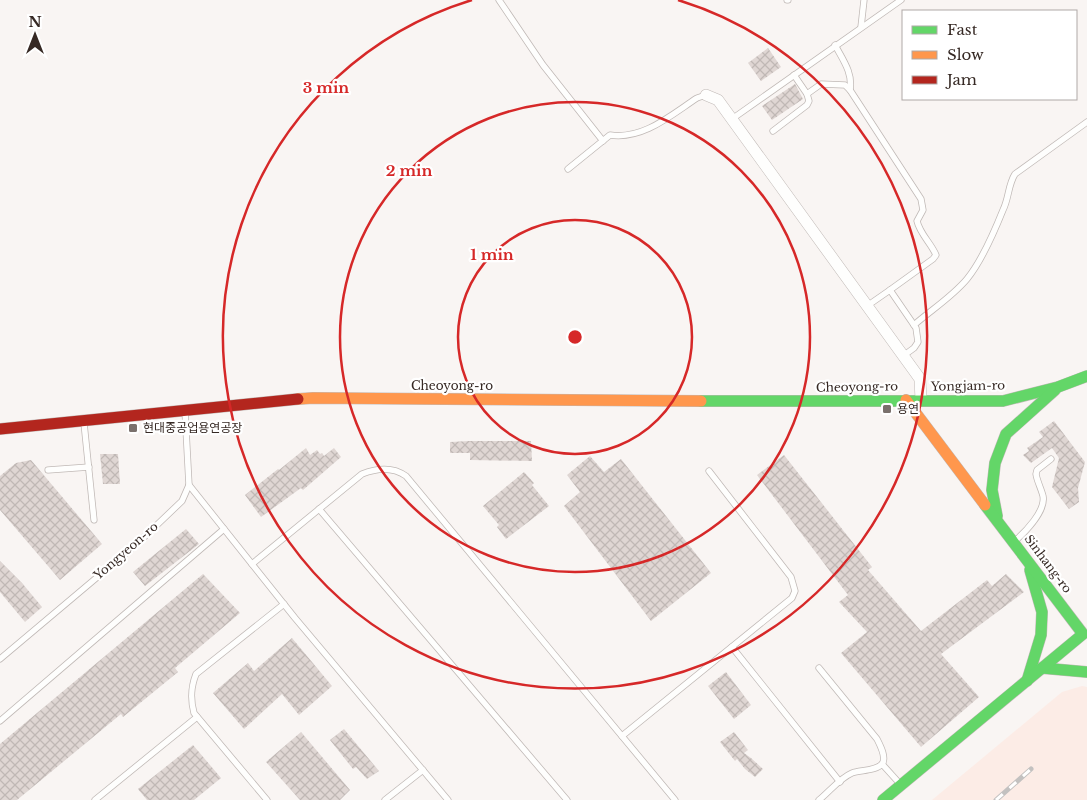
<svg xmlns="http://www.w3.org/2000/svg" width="1087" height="800" viewBox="0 0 1087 800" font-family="'Libre Baskerville','Noto Sans KR',serif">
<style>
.built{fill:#fcece6}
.building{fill:url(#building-cross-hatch)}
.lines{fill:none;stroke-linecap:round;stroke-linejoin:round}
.lane-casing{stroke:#c0b9b6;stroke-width:7}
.street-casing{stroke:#c0b9b6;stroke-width:12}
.fast-casing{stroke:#c0b9b6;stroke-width:12}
.slow-casing{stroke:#c0b9b6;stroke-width:12}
.jam-casing{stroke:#c0b9b6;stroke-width:12}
.lane{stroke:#fefefd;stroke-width:5.5}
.street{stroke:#fefefd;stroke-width:11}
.fast{stroke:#63d668;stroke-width:11}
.slow{stroke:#ff974d;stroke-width:11}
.jam{stroke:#b3261e;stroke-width:11}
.rail-casing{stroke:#c3c1c0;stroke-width:5}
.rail{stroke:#fff;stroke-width:3;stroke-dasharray:9;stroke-linecap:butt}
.ring{fill:none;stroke:#d62828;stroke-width:2.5}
.poi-dot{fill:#7a706c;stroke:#fff;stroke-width:2}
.labels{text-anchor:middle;stroke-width:4.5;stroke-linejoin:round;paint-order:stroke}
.street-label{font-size:12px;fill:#362924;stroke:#fff}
.poi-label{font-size:12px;fill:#362924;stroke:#fff;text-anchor:start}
.centre{fill:#d62828;stroke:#fff;stroke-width:2.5}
.ring-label{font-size:15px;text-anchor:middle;font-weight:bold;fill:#d62828;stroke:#fff;stroke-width:4.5;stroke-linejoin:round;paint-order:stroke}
</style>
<defs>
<pattern id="building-cross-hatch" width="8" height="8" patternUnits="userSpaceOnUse" patternTransform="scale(1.25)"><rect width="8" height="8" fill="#dfd6d3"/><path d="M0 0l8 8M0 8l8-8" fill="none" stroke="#c0b8b5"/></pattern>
</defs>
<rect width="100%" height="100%" fill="#f9f5f3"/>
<!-- built -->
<polygon class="built" points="1082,686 1087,687 1087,800 932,800 1062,692"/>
<!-- building -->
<g class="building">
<polygon points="768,48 781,67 761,81 748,63"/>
<polygon points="795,84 803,99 772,120 762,106"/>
<polygon points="1054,421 1085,462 1078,488 1079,502 1069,509 1052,487 1059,458 1052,448 1031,463 1023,455 1029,451 1027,448 1043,437 1039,432"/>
<polygon points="469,441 531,441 532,461 470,460 470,453 450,453 450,442"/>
<polygon points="306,448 310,455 317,450 320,454 322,453 324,456 334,448 341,457 303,490 301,488 261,517 245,495 278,469 279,470"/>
<polygon points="100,454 118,454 120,484 103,484"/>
<polygon points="784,455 872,567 868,570 921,631 987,580 992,586 1006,574 1024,592 941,654 979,697 921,747 841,653 867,632 839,602 848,595 757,475"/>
<polygon points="590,456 604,472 621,459 711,573 651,621 564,506 580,492 567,475"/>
<polygon points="31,460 102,544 60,580 0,510 0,476 16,463"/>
<polygon points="524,472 534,483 532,485 549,506 506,539 497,527 499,525 483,506"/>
<polygon points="186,529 199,544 145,586 133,572"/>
<polygon points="0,561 22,583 42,607 25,622 0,592"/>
<polygon points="203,574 240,613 175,668 178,672 123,717 121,714 17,800 0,800 0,744"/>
<polygon points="292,638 332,686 299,715 282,694 244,729 213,693 248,663 254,671"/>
<polygon points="726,672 751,705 734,719 708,686"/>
<polygon points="344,729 379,771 367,779 356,767 353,769 330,740"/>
<polygon points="301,732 350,790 340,800 300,800 266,762"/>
<polygon points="734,732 748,750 744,753 751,758 763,769 755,777 745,769 737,759 735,761 720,742"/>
<polygon points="193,745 221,778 194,800 147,800 138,789"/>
</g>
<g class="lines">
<!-- lane casing -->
<g class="lane-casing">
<g id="lane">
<polyline points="499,0 543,65 603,141"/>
<polyline points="787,0 788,0"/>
<polyline points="861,27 864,0"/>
<path d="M835 45C843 60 853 73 850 90L921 199 923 210 917 221C920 234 931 243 936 255L933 259 890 290"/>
<polyline points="794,75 807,94 821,84 845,85 850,90"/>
<polyline points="732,119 901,0"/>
<polyline points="773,131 807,105 809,101 807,94"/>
<path d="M568 169 610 135C643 140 671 115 697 98L706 95"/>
<polyline points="867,306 890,290 916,328 918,342 914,348 903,356"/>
<path d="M914 325C931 310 952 297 967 279 980 263 995 230 1003 210 1009 198 1008 185 1015 174L1087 122"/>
<polyline points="84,423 94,520"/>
<polyline points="48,470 89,467"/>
<polyline points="189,485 295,618 448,800"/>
<polyline points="319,509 567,800"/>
<path d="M1015 541C1025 532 1046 511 1043 496 1041 488 1037 481 1036 474L1037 470 1051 459"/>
<path d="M252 564 362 474C377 468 392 466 406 476L675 800"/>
<polyline points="732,647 840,782"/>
<polyline points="0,659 139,542 182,501 189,485 185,411"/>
<path d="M819 668 877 739C880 745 887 758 882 764 876 771 860 770 852 773 840 778 829 792 819 800"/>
<polyline points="0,721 224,529"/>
<polyline points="622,736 792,598 795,591 791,577 709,471"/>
<polyline points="882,764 901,785"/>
<polyline points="95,800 197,717"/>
<path d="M267 800 194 713C190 698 191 687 196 674L284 604"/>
<polyline points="385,800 423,770"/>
</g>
</g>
<!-- street casing -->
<g class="street-casing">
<polyline id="street" points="706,95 718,100 915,372 920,379 921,400"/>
</g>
<!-- fast casing -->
<g class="fast-casing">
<g id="fast">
<polyline points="701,401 1003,401 1058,387 1087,376"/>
<polyline points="997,516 992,490 995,463 1006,434 1055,390"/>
<polyline points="1042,668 1087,672"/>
<polyline points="1027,681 1041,635 1042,612 1030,570"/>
<polyline points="883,800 1083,634 985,505"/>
</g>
</g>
<!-- slow casing -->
<g class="slow-casing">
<g id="slow">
<polyline points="298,399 313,398 701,401"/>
<polyline points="906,400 985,505"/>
</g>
</g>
<!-- jam casing -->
<g class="jam-casing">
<polyline id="jam" points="0,429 298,399"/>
</g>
<!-- lane -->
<use href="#lane" class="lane"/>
<!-- street -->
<use href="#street" class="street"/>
<!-- fast -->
<use href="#fast" class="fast"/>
<!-- slow -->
<use href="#slow" class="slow"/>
<!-- jam -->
<use href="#jam" class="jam"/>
<!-- rail casing -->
<g class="rail-casing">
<polyline id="rail" points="996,800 1031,769"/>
</g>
<!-- rail -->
<use href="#rail" class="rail"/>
</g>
<!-- distance rings -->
<g class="ring">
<circle cx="575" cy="337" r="117"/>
<circle cx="575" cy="337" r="235"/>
<path d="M678 0A352 352 0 1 1 472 0"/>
</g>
<!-- markers -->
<g class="poi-dot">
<rect x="882" y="404" width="10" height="10" rx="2.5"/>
<rect x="128" y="423" width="10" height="10" rx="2.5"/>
</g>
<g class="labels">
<!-- street labels -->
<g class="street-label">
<text x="452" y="390">Cheoyong-ro</text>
<text transform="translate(968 386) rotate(-1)" y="4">Yongjam-ro</text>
<text transform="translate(857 387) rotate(-1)" y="4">Cheoyong-ro</text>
<text transform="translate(126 551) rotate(-41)" y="4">Yongyeon-ro</text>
<text transform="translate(1048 564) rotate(53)" y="4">Sinhang-ro</text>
</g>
<!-- poi labels -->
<g class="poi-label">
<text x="897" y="413">용연</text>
<text x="143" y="432">현대중공업용연공장</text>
</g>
</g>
<circle cx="575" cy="337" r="8" class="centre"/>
<g class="ring-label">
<text x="326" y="93">3 min</text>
<text x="409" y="176">2 min</text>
<text x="492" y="260">1 min</text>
</g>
<!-- legend -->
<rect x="902" y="10" width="175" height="90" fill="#ffffff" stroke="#afa9a7"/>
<rect x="912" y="26" width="25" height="8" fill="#63d668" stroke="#afa9a7"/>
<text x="947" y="35" font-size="15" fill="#362924">Fast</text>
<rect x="912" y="51" width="25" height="8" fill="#ff974d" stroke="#afa9a7"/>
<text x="947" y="60" font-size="15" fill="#362924">Slow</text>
<rect x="912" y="76" width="25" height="8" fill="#b3261e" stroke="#afa9a7"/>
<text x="947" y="85" font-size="15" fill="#362924">Jam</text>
<!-- north arrow -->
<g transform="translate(35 35)" stroke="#ffffff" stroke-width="4" paint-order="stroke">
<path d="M0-4L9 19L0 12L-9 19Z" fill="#362924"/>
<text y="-8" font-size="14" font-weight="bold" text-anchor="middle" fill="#362924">N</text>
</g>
</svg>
